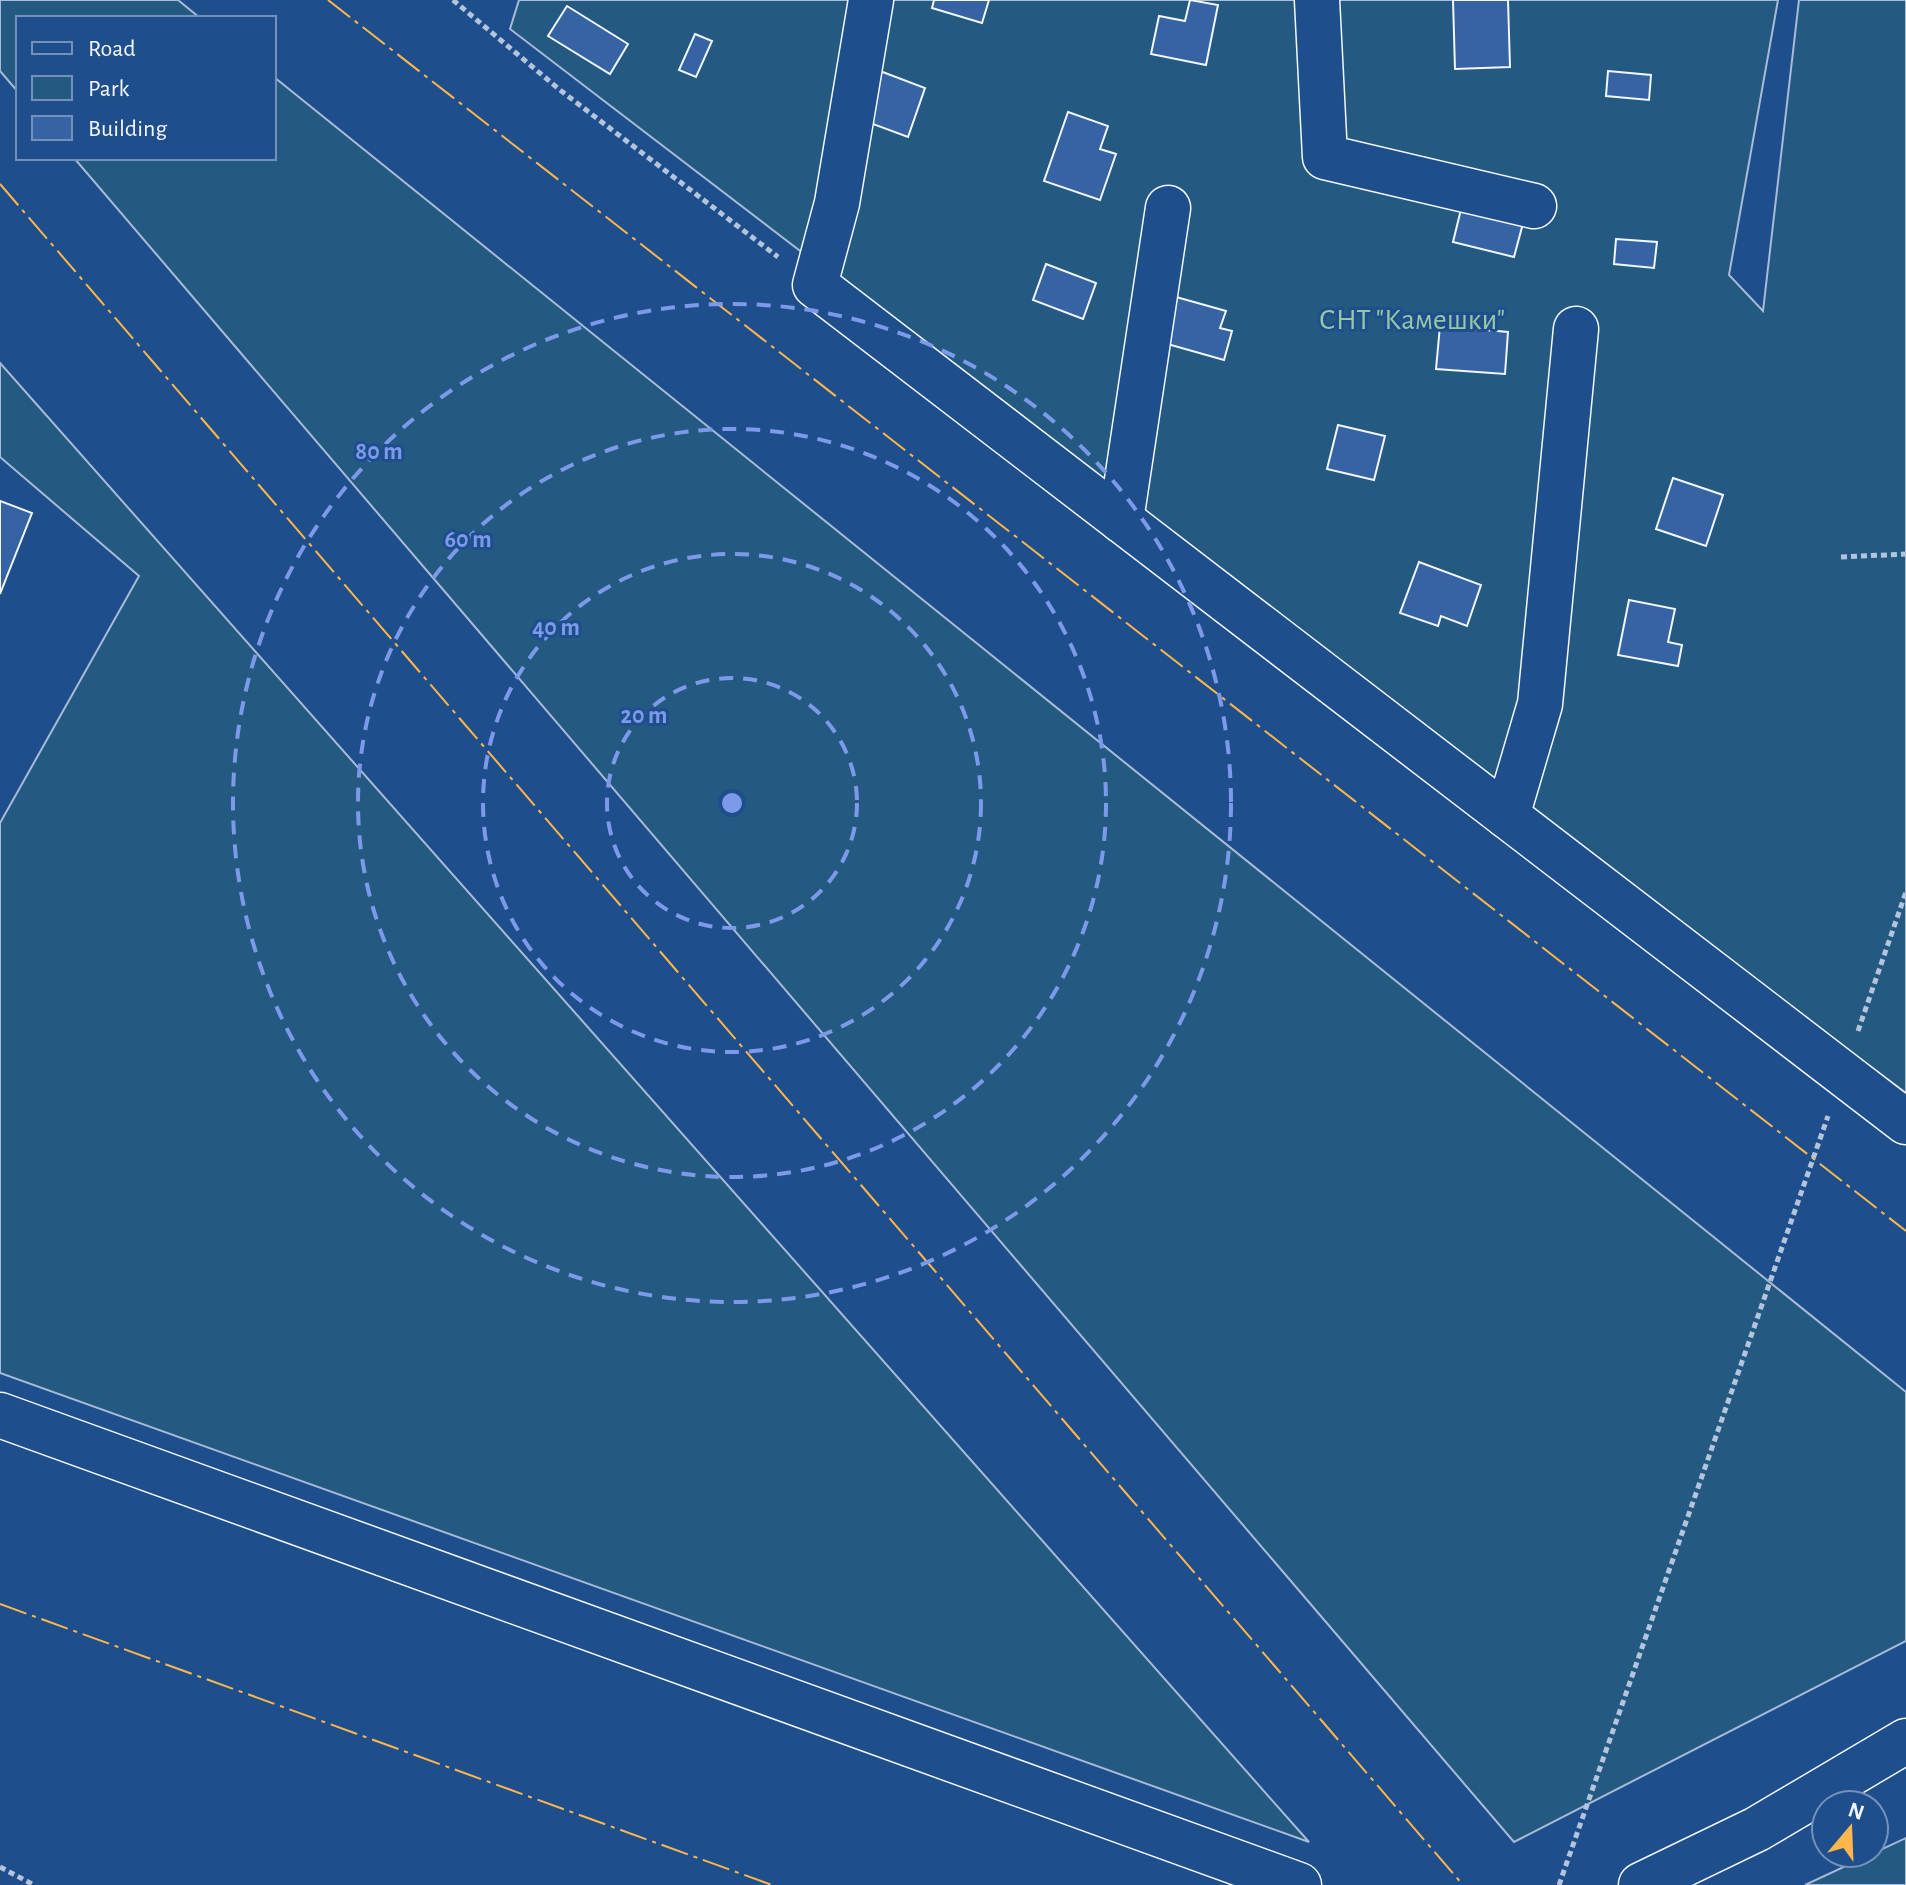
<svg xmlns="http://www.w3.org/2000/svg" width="1906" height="1885" viewBox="0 0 1906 1885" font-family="'Alegreya Sans',sans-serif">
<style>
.green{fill:#245a82;stroke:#a8bbd7;stroke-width:2}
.building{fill:#3563a3;stroke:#f2f6ff;stroke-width:2}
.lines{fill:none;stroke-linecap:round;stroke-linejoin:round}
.minor-casing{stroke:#f2f6ff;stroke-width:47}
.path{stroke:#b3c4dc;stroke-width:5;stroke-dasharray:6 4;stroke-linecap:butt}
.minor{stroke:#1f4e8c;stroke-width:44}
.power{stroke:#ffb74d;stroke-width:2;stroke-dasharray:28 6 4 6;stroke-linecap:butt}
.ring{fill:none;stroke:#7d9aea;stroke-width:4;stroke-dasharray:14 10}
.labels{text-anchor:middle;stroke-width:6;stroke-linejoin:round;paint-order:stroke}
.park-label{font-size:30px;fill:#97c8a6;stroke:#1f4e8c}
.centre{fill:#7d9aea;stroke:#1f4e8c;stroke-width:4}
.ring-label{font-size:24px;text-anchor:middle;font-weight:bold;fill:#7d9aea;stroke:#1f4e8c;stroke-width:6;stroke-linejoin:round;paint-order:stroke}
</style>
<rect width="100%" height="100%" fill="#1f4e8c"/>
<!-- green -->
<g class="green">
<polygon points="0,0 178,0 200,18 18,18 18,92 0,71"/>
<polygon points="519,0 1778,0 1729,275 1763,311 1799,0 1906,0 1906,1093 1710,947 510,29"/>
<polygon points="274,77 1906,1392 1906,1641 1514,1842 74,158 274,158"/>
<polygon points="0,363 1309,1842 0,1373 0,823 139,576 0,457"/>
<polygon points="1906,1838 1906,1885 1805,1885"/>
</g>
<!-- building -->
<g class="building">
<polygon points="934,0 989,0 982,23 932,8"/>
<polygon points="1190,0 1218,5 1206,65 1151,54 1159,16 1185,21"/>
<polygon points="1453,0 1508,0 1510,67 1455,69"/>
<polygon points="567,6 628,44 610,74 548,36"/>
<polygon points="695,34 712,41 696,77 679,70"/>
<polygon points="880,71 925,88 908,137 862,120"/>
<polygon points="1608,71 1651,75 1649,100 1606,96"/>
<polygon points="1068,112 1108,126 1100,149 1116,154 1100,200 1044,181"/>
<polygon points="1464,197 1526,212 1514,257 1453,242"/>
<polygon points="1616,239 1657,242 1654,268 1614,264"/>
<polygon points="1046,264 1096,283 1083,319 1033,300"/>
<polygon points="1169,295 1226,311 1220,328 1232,331 1224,360 1157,341"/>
<polygon points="1440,326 1508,332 1505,374 1436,369"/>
<polygon points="1338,425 1385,436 1374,480 1327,469"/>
<polygon points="1673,478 1723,495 1706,546 1656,529"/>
<polygon points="0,501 32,513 0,594"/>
<polygon points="1419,562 1481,585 1467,626 1441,616 1438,626 1400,613"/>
<polygon points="1629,600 1675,609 1668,642 1682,645 1678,666 1618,655"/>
</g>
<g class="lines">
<!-- minor casing -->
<g class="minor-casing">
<g id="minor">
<polyline points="871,0 837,203 815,285 1906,1122"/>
<polyline points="1317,0 1325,157 1534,206"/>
<polyline points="1121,520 1168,208"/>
<polyline points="1507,816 1540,704 1576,329"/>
<polyline points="0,1415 1299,1885"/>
<polyline points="1641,1885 1757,1829 1906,1741"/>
</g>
</g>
<!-- path -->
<g class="path">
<polyline points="453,0 560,90 778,257"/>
<polyline points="1841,557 1906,554"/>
<polyline points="1858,1031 1906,892"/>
<polyline points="0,1867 34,1885"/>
<polyline points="1559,1885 1828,1116"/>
</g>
<!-- minor -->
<use href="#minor" class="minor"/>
<!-- power -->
<g class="power">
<polyline points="328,0 1906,1231"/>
<polyline points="0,184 1463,1885"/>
<polyline points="0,1604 772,1885"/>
</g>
</g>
<!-- distance rings -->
<g class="ring">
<circle cx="732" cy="803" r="125"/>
<circle cx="732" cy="803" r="249"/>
<circle cx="732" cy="803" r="374"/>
<circle cx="732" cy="803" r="499"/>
</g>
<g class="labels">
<!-- park labels -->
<g class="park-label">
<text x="1412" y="329">СНТ "Камешки"</text>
</g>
</g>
<circle cx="732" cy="803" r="12" class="centre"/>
<g class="ring-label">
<text x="379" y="459">80 m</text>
<text x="468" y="547">60 m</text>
<text x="556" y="635">40 m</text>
<text x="644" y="723">20 m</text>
</g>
<!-- legend -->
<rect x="16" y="16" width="260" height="144" fill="#1f4e8c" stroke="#7391ba" stroke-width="2"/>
<rect x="32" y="42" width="40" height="12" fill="#1f4e8c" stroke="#7391ba" stroke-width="2"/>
<text x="88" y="56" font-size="24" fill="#f2f6ff">Road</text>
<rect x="32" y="76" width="40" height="24" fill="#245a82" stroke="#7391ba" stroke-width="2"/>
<text x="88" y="96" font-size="24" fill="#f2f6ff">Park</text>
<rect x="32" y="116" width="40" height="24" fill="#3563a3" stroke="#7391ba" stroke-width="2"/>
<text x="88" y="136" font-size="24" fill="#f2f6ff">Building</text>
<!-- north arrow -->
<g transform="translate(1850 1829) rotate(19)"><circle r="38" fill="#1f4e8c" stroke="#7391ba" stroke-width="2"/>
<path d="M0-6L14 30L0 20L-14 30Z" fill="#ffb74d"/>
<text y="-12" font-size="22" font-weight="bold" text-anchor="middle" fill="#f2f6ff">N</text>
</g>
</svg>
